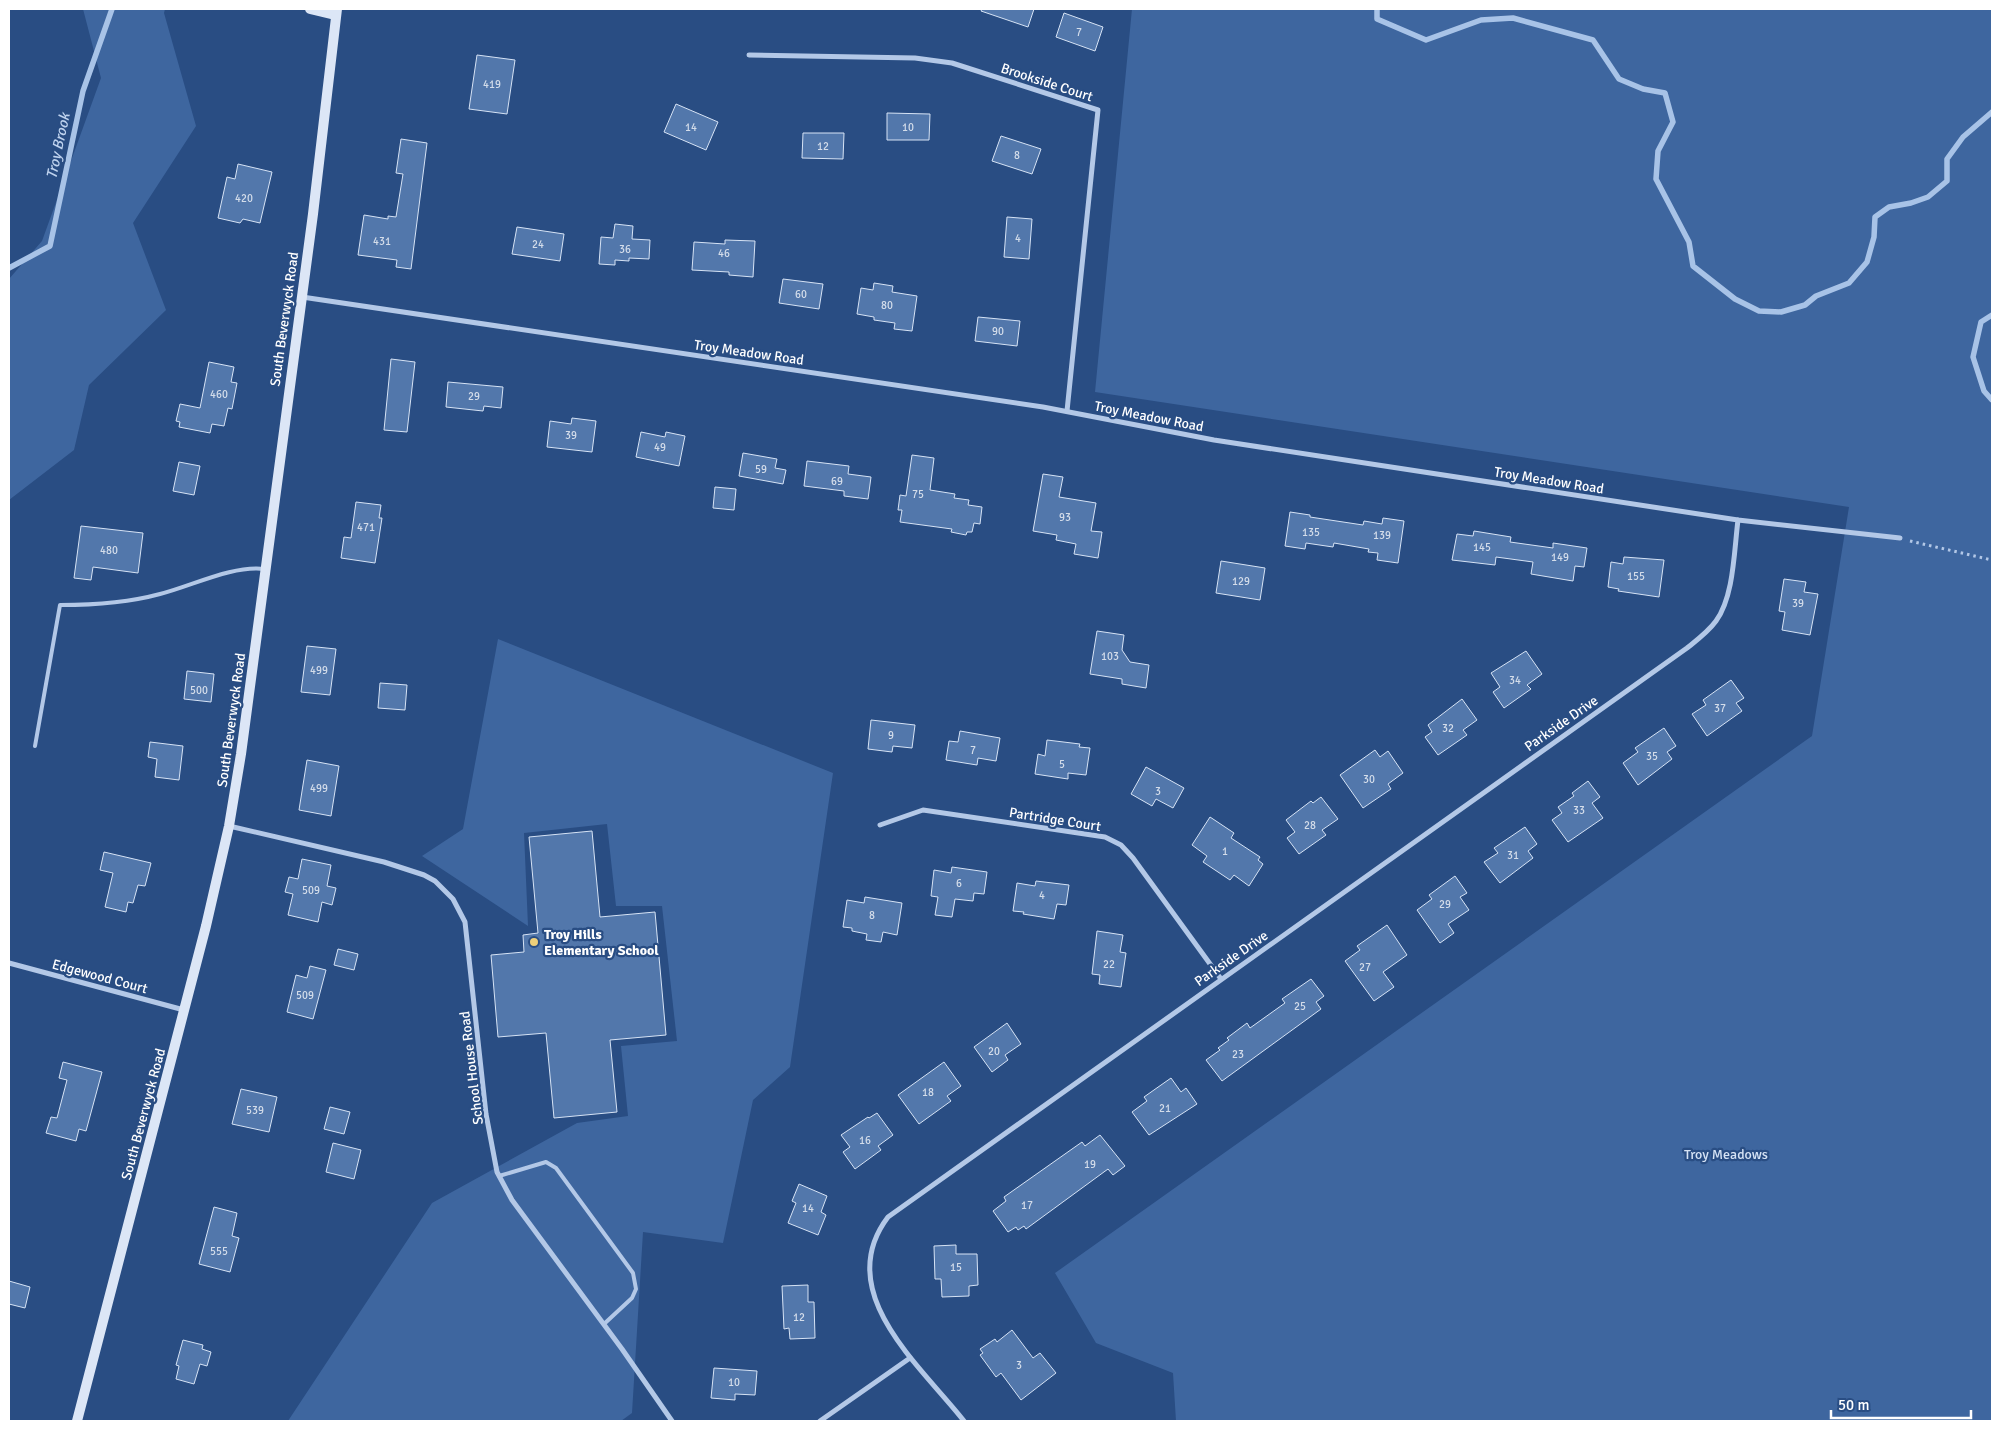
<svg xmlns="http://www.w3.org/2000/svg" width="2001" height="1430" viewBox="0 0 2001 1430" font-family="Signika,sans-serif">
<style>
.green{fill:#3e669f}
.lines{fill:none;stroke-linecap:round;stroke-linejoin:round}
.stream{stroke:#a8c3e7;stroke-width:5.5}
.building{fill:#5277ab;stroke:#d6e3f5}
.path{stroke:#b3c8e7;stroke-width:3;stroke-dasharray:2.5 4;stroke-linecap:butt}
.lane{stroke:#b3c8e7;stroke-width:4}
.street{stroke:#b3c8e7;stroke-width:5}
.secondary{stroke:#dce6f6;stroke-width:10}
.poi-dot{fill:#eed07a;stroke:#294d83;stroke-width:2}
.labels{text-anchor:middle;stroke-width:4.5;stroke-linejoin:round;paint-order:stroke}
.number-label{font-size:11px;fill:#d4ddea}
.street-label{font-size:14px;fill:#fff;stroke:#294d83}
.poi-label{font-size:14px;font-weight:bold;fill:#fff;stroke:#294d83;text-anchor:start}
.park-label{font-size:14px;fill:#d6e3f5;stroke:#294d83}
.water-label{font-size:15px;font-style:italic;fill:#bed2ee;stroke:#294d83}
</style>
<rect width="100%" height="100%" fill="#294d83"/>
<!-- green -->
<g class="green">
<polygon points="83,9 165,9 164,13 196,126 133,223 166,310 89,385 74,450 9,500 9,279 42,241 101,78"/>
<polygon points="1132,9 1992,9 1992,1421 1176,1421 1173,1373 1096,1343 1055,1273 1812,736 1849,507 1095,392"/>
<polygon points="498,639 833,773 790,1067 753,1100 723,1243 643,1232 632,1413 621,1421 288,1421 432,1203 577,1123 628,1116 621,1046 677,1041 662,906 616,906 607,824 524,833 528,926 422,856 463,829"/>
</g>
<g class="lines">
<!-- stream -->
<g class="stream">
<polyline points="1377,9 1377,19 1426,40 1481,20 1513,18 1593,40 1619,79 1643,89 1665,93 1673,122 1658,151 1656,179 1689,242 1693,266 1735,299 1759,311 1781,312 1805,305 1816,296 1849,283 1867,262 1874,237 1875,217 1889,207 1911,203 1928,197 1947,181 1947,159 1963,137 1992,112"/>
<polyline points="9,268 50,246 83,91 112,9"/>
<polyline points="1992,315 1981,322 1973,357 1984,391 1992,400"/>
</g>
</g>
<!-- building -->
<g class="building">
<polygon points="982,9 1034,9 1028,27 981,11"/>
<polygon points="1064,13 1103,27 1095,51 1056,37"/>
<polygon points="477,55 515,60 507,114 469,109"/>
<polygon points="676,104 718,122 706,150 664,132"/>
<polygon points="887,113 930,114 929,140 887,140"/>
<polygon points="803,133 844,133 843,159 802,158"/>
<polygon points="1001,136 1041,149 1032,174 992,161"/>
<polygon points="401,139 427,143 411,269 396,267 397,260 358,255 364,215 388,219 388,216 396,217 403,174 396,173"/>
<polygon points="238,164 272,172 260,223 243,219 240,223 218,218 227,177 235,179"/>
<polygon points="1007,217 1032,219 1029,259 1004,257"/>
<polygon points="615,224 633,226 632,239 650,240 649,259 629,258 629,261 615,260 615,265 599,264 601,237 613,238"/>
<polygon points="517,227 564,234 560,261 512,254"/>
<polygon points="725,240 755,241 753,277 729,275 729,272 692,270 694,242 725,244"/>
<polygon points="783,279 823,284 819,309 779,303"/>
<polygon points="874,283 893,286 892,292 917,296 912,331 894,329 895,323 874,320 874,317 857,314 861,288 873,290"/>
<polygon points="978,317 1020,321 1017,346 975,341"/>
<polygon points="391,359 415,362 407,432 384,430"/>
<polygon points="209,362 234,367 231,382 237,383 232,409 228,408 224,426 212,424 210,433 179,427 180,422 176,421 180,404 200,408"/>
<polygon points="448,382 503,387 501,408 484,406 483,411 446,407"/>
<polygon points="572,418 596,421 592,452 547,447 550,421 571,424"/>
<polygon points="641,432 665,437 666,432 685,436 679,466 636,457"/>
<polygon points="743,453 777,459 775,468 786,470 783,484 739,476"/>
<polygon points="912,455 934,458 930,490 955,494 954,498 969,500 968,505 982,507 980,524 974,523 972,532 967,532 966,535 951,532 952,529 900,522 902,510 898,510 900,495 906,496"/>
<polygon points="807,461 849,466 848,474 871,477 868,499 844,496 844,491 804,486"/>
<polygon points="179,462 200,466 194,495 173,491"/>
<polygon points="1043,474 1063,477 1059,497 1096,503 1091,531 1102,532 1098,558 1074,554 1076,544 1056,540 1057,535 1033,531"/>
<polygon points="715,487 736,489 734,510 713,508"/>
<polygon points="356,502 381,505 379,518 382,518 375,563 341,558 344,537 351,538"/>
<polygon points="1290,512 1310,515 1310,517 1363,525 1364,521 1382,524 1383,518 1404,521 1398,563 1377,560 1378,553 1368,552 1369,549 1334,543 1333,547 1306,543 1305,549 1285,546"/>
<polygon points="81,526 143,533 138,573 93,567 91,580 74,578"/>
<polygon points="1474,531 1511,537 1510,542 1553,548 1553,543 1587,548 1584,567 1575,566 1573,581 1531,574 1533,562 1496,557 1495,565 1452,560 1457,534 1473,536"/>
<polygon points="1624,557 1664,560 1659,597 1618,591 1619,589 1608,587 1611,562 1623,564"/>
<polygon points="1221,561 1265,568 1260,600 1216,593"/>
<polygon points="1784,579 1806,582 1804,592 1818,594 1810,635 1782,630 1785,612 1779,611"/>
<polygon points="1097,631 1124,635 1122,650 1130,662 1149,665 1146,688 1122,684 1122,679 1090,674"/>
<polygon points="307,646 336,649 330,695 301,692"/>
<polygon points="1526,651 1542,674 1527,685 1531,689 1504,708 1493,692 1500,687 1491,673"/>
<polygon points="187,671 214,674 211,702 184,699"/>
<polygon points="1731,680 1744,698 1736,703 1742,711 1707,736 1692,714 1706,705 1703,700"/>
<polygon points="380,683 407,685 405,710 378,708"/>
<polygon points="1462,699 1477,720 1463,730 1467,735 1438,755 1425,737 1432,732 1428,725"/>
<polygon points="871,720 915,725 912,748 893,746 892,752 868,749"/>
<polygon points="1664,728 1676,746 1667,752 1672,759 1638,785 1623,763 1638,752 1635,748"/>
<polygon points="960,731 1000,738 996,761 978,758 977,765 946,760 949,741 958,742"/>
<polygon points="1047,740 1080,744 1079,747 1090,748 1086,775 1068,773 1068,779 1035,774 1038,754 1045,756"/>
<polygon points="150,742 183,746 179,780 155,777 157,759 148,757"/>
<polygon points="1375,750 1380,757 1388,751 1403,773 1388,784 1391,789 1363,808 1340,775"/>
<polygon points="307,760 339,766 331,816 299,810"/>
<polygon points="1146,767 1184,788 1173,808 1156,799 1152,806 1131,794"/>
<polygon points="1588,781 1600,797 1592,803 1603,818 1568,842 1552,820 1562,813 1558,807 1574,796 1572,793"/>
<polygon points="1321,797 1338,819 1322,830 1326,835 1299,854 1287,838 1295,832 1286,820 1311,801 1313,803"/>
<polygon points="1210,817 1234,833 1231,838 1260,857 1258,860 1263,864 1249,886 1234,875 1230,880 1203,862 1207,856 1192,845"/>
<polygon points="1525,827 1537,844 1528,851 1533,858 1500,883 1484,862 1498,853 1494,848"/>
<polygon points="592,831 600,917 655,912 666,1035 610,1040 617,1112 554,1118 546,1033 498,1037 491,955 524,952 523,935 538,933 529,837"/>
<polygon points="104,852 151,863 145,886 138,885 133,903 128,902 126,912 105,907 113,873 100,870"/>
<polygon points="302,859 331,865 327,886 336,888 332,905 322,902 318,922 288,915 293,894 285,892 289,877 298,879"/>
<polygon points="952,867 987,872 984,894 974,893 973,901 955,899 952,917 935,915 938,897 931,896 934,870 951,873"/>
<polygon points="1455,876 1467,893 1460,897 1469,910 1448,924 1454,933 1440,943 1417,910 1432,899 1429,895"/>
<polygon points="1036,881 1069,885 1066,905 1057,904 1054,919 1023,914 1024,912 1013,911 1017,883 1035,886"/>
<polygon points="865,897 902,903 897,935 883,932 881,942 866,940 867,934 852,931 852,928 843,927 847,900 864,903"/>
<polygon points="1387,925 1407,955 1383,972 1394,987 1374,1001 1345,961 1360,950 1357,946"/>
<polygon points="1097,931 1123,935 1120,952 1126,953 1121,987 1099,984 1100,975 1092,974"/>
<polygon points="338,949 358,954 354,970 334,965"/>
<polygon points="310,966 326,970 313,1019 287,1012 296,975 307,978"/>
<polygon points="1311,979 1324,996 1316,1002 1321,1009 1222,1081 1206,1060 1220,1050 1218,1048 1229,1040 1227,1038 1247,1023 1250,1028 1285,1003 1282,999"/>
<polygon points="1007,1023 1021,1044 1005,1055 1008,1060 992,1072 974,1047"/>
<polygon points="63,1062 102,1072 86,1131 79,1129 76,1141 46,1133 51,1117 57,1118 67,1080 59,1078"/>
<polygon points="944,1062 961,1086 947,1096 951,1101 919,1124 898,1095"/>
<polygon points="1171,1078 1181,1092 1186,1088 1197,1104 1149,1135 1132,1112 1147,1101 1144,1097"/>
<polygon points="241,1089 277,1097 269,1132 232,1124"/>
<polygon points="330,1107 350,1112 344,1134 324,1129"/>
<polygon points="877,1113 893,1135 878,1146 881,1150 855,1169 843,1152 850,1147 841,1135 868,1117 869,1118"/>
<polygon points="1100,1135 1125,1166 1113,1175 1108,1169 1026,1229 1024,1226 1018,1230 1016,1227 1008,1232 993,1211 1006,1201 1004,1197 1082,1142 1085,1146"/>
<polygon points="333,1143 361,1150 354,1179 326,1172"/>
<polygon points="799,1184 827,1196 821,1212 826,1215 818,1235 788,1223 796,1203 792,1201"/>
<polygon points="214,1207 237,1213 232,1236 239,1238 230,1272 199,1264"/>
<polygon points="956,1245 956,1254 977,1254 978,1285 969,1286 969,1296 942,1297 941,1279 935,1279 934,1246"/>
<polygon points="9,1281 30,1287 25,1308 9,1304"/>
<polygon points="808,1285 808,1302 814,1302 815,1338 790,1339 789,1328 784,1329 782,1286"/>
<polygon points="1012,1330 1033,1358 1040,1353 1056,1373 1021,1400 1001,1373 996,1377 980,1355 983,1353 980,1349 995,1339 997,1342"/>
<polygon points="183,1340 203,1345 202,1349 211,1352 207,1366 200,1364 194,1384 176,1379 179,1366 176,1365"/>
<polygon points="714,1368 757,1371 755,1395 735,1394 735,1400 711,1398"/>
</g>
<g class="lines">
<!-- path -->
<polyline class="path" points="1910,541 1992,560"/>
<!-- lane -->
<g class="lane">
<path d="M35 746 60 605C94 605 127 603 160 594 192 586 232 565 265 569"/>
<polyline points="499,1176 546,1162 556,1168 633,1273 636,1289 632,1298 604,1324"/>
</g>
<!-- street -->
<g class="street">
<polyline points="749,55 915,58 952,63 1098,110 1067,411"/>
<polyline points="302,297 1043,407 1214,440 1738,520 1900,538"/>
<polyline points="880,825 923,810 1105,837 1121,845 1133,858 1221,979"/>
<polyline points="229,826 384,862 424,875 435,881 453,899 465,922 486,1114 497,1172 512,1200 622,1349 672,1421"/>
<polyline points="9,963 184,1010"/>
<polyline points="820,1421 910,1358"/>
<path d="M964 1421C921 1366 831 1292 888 1217L1687 648C1697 640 1708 632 1716 621 1734 596 1734 551 1738 520"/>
</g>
<!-- secondary -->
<g class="secondary">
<polyline points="310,9 335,15"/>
<polyline points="77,1421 206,926 229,826 241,754 313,214 337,9"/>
</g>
</g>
<!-- markers -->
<circle class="poi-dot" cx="534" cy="942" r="5"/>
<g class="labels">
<!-- number labels -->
<g class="number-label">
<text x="1079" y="36">7</text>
<text x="492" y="88">419</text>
<text x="691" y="131">14</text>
<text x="908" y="131">10</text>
<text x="823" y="150">12</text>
<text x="1017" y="159">8</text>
<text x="244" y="202">420</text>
<text x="1018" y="242">4</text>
<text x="382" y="245">431</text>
<text x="538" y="248">24</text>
<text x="625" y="253">36</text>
<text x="724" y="257">46</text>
<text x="801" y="298">60</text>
<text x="887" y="309">80</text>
<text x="998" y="335">90</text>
<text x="219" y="398">460</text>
<text x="474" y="400">29</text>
<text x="571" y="439">39</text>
<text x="660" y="451">49</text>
<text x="761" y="473">59</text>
<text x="837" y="485">69</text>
<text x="918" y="498">75</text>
<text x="1065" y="521">93</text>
<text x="366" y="531">471</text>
<text x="1311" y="536">135</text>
<text x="1382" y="539">139</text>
<text x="1482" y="551">145</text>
<text x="109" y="554">480</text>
<text x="1560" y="561">149</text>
<text x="1636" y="580">155</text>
<text x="1241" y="585">129</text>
<text x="1798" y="607">39</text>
<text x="1110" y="660">103</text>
<text x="319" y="674">499</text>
<text x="1515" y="684">34</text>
<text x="199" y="694">500</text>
<text x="1720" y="712">37</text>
<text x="1448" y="732">32</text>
<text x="891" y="739">9</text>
<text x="973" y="754">7</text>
<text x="1652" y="760">35</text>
<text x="1062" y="768">5</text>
<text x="1369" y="783">30</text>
<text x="319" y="792">499</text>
<text x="1158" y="795">3</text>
<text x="1579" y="814">33</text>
<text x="1310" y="829">28</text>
<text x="1225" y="855">1</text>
<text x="1513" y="859">31</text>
<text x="959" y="887">6</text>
<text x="311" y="894">509</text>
<text x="1042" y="899">4</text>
<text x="1445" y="908">29</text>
<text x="872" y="919">8</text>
<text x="1109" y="968">22</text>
<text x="1365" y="971">27</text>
<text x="305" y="999">509</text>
<text x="1300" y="1010">25</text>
<text x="994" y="1055">20</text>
<text x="1238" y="1058">23</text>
<text x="928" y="1096">18</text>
<text x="1165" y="1112">21</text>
<text x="255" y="1114">539</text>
<text x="865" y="1144">16</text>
<text x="1090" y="1168">19</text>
<text x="1027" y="1209">17</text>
<text x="808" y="1212">14</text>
<text x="219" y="1255">555</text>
<text x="956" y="1271">15</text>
<text x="799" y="1321">12</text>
<text x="1019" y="1369">3</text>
<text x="734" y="1386">10</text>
</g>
<!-- street labels -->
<g class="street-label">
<text transform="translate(1047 82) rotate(18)" y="5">Brookside Court</text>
<text transform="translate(284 319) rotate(-82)" y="5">South Beverwyck Road</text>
<text transform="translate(749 352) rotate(8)" y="5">Troy Meadow Road</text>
<text transform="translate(1149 416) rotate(11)" y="5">Troy Meadow Road</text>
<text transform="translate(1549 480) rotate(9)" y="5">Troy Meadow Road</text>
<text transform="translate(231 720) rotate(-82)" y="5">South Beverwyck Road</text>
<text transform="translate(1561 723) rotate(-35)" y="5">Parkside Drive</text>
<text transform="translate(1055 819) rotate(9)" y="5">Partridge Court</text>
<text transform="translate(1231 958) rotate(-35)" y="5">Parkside Drive</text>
<text transform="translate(100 976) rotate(15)" y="5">Edgewood Court</text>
<text transform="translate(471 1068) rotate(-97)" y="5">School House Road</text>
<text transform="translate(143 1114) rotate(-75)" y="5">South Beverwyck Road</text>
</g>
<!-- poi labels -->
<g class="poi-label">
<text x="544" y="939">Troy Hills<tspan x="544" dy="16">Elementary School</tspan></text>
</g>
<!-- park labels -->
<g class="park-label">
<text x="1726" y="1159">Troy Meadows</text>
</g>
<!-- water labels -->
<g class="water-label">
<text transform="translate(58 146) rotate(-78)" y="5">Troy Brook</text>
</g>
</g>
<!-- border -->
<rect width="2001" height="1430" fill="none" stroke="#ffffff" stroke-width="20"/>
<!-- scale -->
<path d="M1831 1410v8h140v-8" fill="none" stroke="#ffffff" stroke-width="2.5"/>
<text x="1838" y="1410" font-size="15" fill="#ffffff" stroke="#294d83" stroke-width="4" paint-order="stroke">50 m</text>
</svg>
